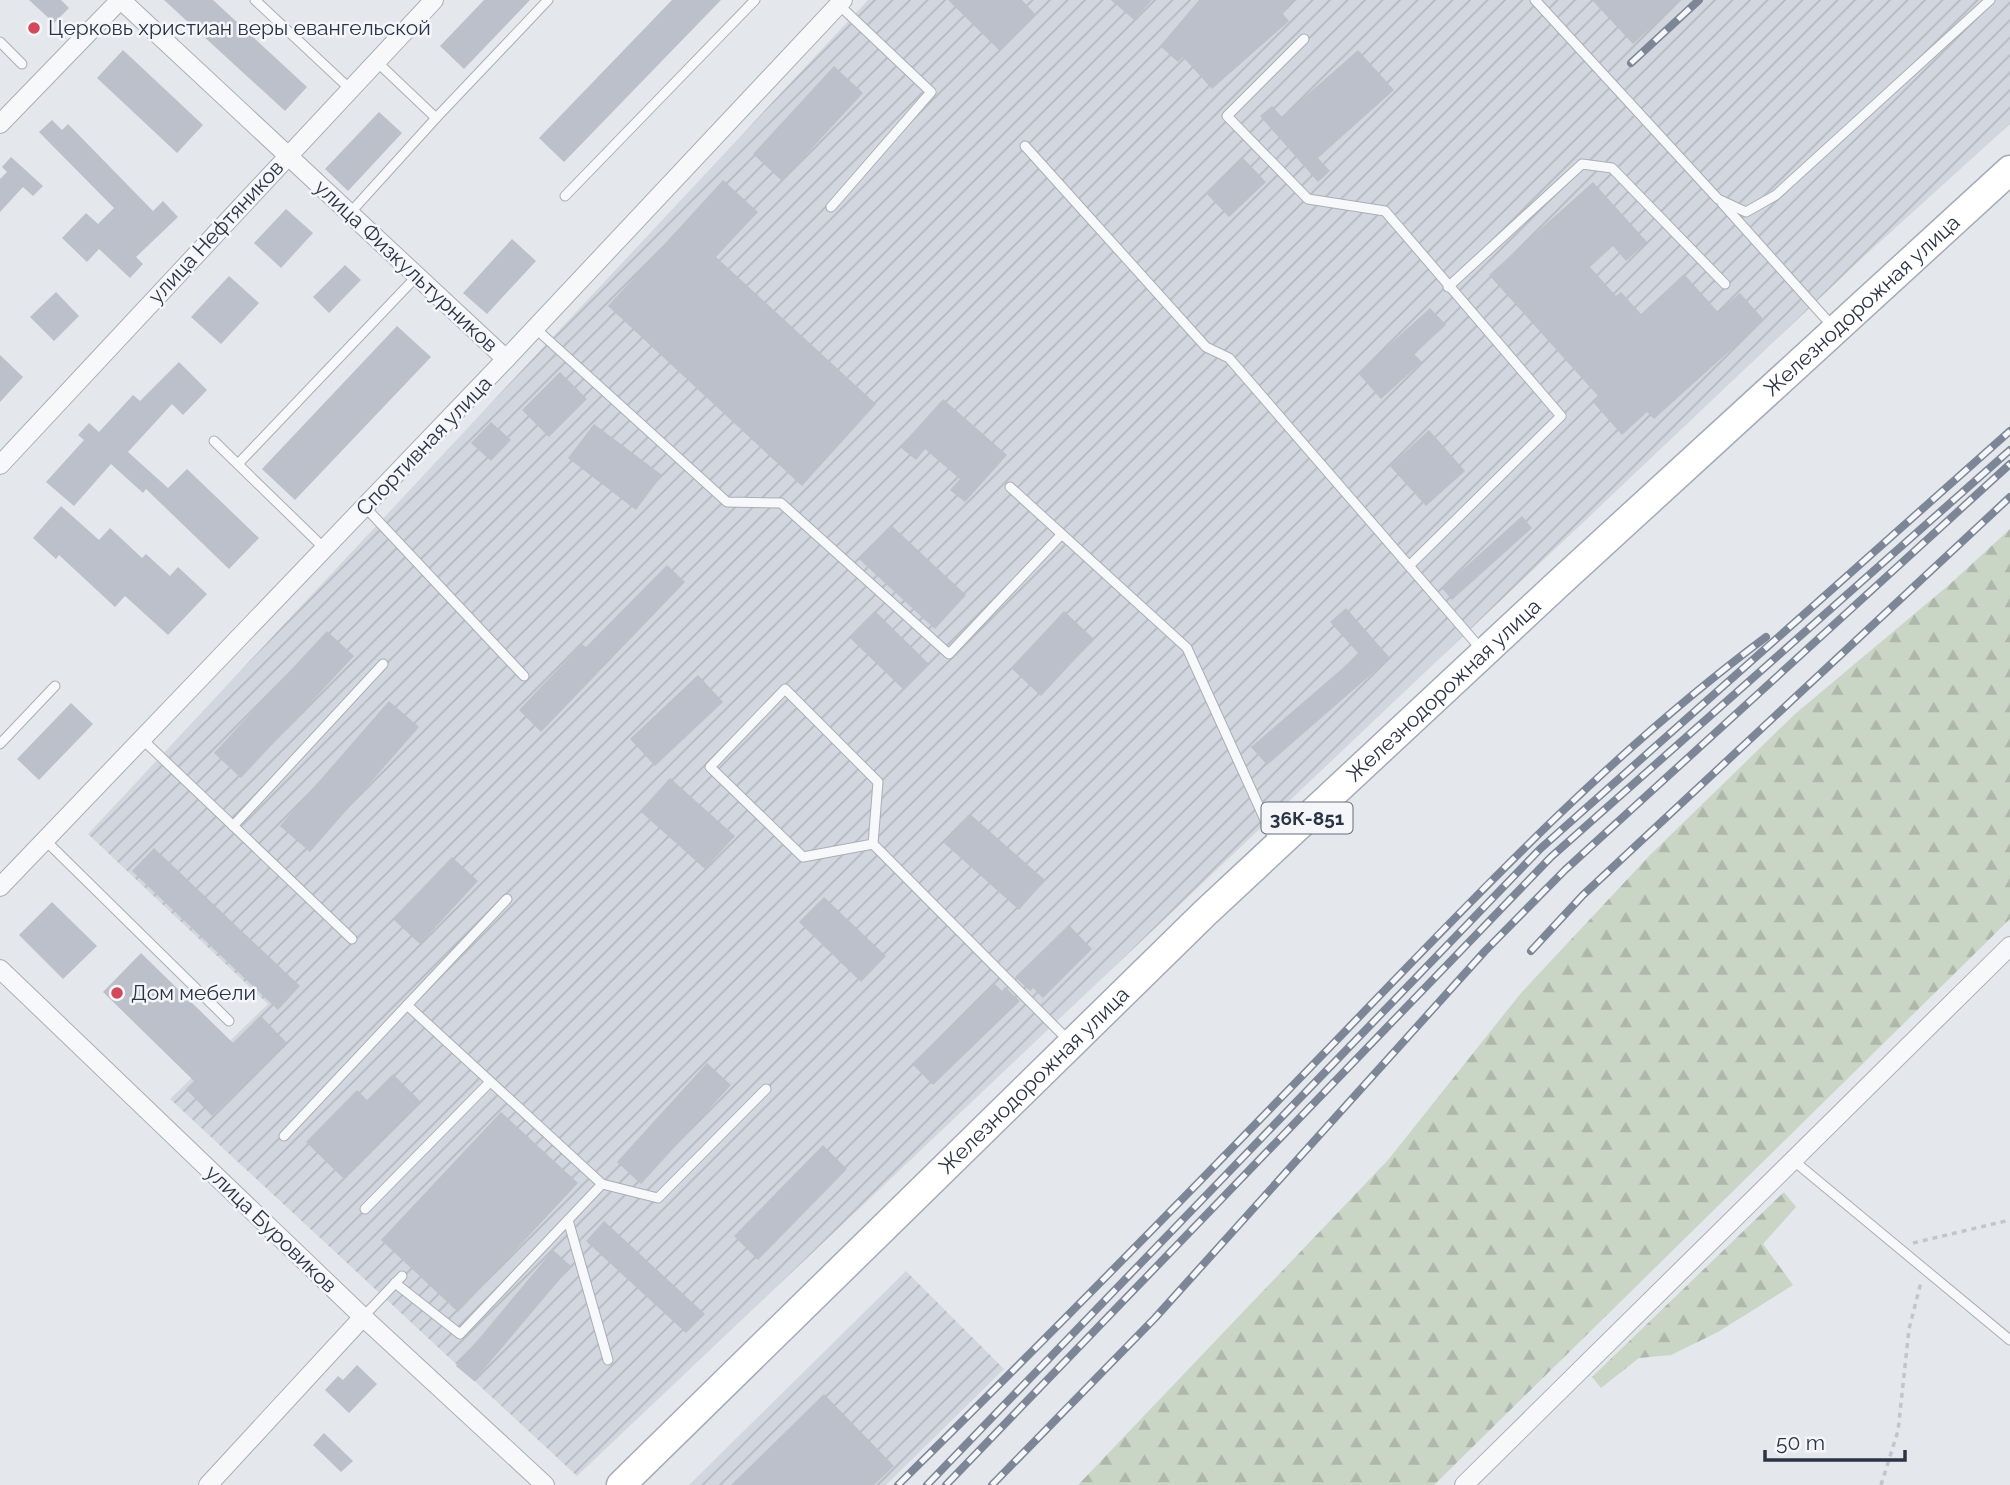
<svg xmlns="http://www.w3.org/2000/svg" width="2010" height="1485" viewBox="0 0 2010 1485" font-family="Raleway,sans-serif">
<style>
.industrial{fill:url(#industrial-furrows)}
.forest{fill:url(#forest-firs)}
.building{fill:#bbc0ca}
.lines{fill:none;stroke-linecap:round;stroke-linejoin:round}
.lane-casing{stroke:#a9aeb7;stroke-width:11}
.street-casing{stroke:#a9aeb7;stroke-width:20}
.primary-casing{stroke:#a3abb8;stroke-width:31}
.path{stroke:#c2c5cb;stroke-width:3.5;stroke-dasharray:5 5;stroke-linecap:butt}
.lane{stroke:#f7f8fa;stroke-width:9}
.street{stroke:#f7f8fa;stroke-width:18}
.primary{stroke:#fff;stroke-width:28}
.rail-casing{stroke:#7d8696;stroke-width:8}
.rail{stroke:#f4f6f9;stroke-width:5;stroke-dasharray:16;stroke-linecap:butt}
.poi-dot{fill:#d1495b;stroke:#f4f6f9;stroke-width:2.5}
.labels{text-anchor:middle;stroke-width:5;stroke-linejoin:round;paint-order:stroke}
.shield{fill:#f4f6f9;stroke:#676e7b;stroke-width:2}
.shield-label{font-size:19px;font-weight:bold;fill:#2b3445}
.poi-label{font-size:21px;fill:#2b3445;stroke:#f4f6f9;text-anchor:start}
.street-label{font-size:21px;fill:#2b3445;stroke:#f4f6f9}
</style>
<defs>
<pattern id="industrial-furrows" width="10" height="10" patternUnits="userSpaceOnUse" patternTransform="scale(1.75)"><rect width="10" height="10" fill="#d2d6de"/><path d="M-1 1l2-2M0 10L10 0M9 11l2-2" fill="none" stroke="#b4b8c0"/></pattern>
<pattern id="forest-firs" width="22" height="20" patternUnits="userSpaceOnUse" patternTransform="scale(1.75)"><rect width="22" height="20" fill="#c9d6c5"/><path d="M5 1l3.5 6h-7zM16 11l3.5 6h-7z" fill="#adb8ab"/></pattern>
</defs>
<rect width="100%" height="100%" fill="#e4e7ec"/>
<!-- industrial -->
<g class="industrial">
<polygon points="868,0 2010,0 2010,124 1860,260 577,1476 170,1099 268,1004 88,834"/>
<polygon points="906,1271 1004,1369 886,1485 689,1485"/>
</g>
<!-- forest -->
<g class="forest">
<polygon points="2010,529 2010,919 1434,1485 1078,1485 1388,1160 1521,993 1650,855 1795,714 1950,584"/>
<polygon points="1784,1192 1796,1207 1763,1244 1793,1285 1718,1332 1671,1355 1639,1358 1601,1388 1592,1377"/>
</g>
<!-- building -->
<g class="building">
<polygon points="29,0 61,0 69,8 54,23"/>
<polygon points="164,0 213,0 307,87 285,111"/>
<polygon points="484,0 530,0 464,69 440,46"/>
<polygon points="672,0 721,0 564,162 539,138"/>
<polygon points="948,0 1022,0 1036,15 1000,51"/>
<polygon points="1111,0 1152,0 1134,20"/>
<polygon points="1199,0 1295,0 1281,12 1289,21 1212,89 1183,57 1178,62 1160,46"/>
<polygon points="1592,0 1681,0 1633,44"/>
<polygon points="123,50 203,125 177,153 97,78"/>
<polygon points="1358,50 1394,90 1318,158 1330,171 1318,182 1260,116 1272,106 1282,117"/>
<polygon points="834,66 863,93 782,181 753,154"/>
<polygon points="379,112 402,133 348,191 325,169"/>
<polygon points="52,120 62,130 68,124 153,211 163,201 178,217 136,257 143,264 130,278 99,249 87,262 62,238 86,213 98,224 114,208 39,132"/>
<polygon points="11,157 43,186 33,196 23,187 0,212 0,179 7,172 2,167"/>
<polygon points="1243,158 1266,182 1229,217 1206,193"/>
<polygon points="723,180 758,212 716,257 876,404 802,486 608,306"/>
<polygon points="1593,182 1647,242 1626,261 1613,246 1590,267 1616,296 1621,292 1641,314 1684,274 1718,312 1740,293 1764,320 1654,419 1647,412 1622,435 1592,401 1598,396 1489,275"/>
<polygon points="286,209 313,233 281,268 254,243"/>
<polygon points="512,239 536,261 487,314 463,293"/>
<polygon points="345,265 361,280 329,313 313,297"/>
<polygon points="229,276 259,303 221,344 191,317"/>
<polygon points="56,292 79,316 54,341 30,317"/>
<polygon points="1430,308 1446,325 1414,354 1422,362 1381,399 1358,373"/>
<polygon points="397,326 431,357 295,500 262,469"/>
<polygon points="0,355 23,377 0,402"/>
<polygon points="179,362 207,390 183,415 172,404 128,452 168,488 187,469 259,538 229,569 146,489 143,493 111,464 74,506 46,482 84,440 78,435 89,423 99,432 133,395 140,401"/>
<polygon points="560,372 587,399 549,437 522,410"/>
<polygon points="943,399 1007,455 965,502 950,490 960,479 925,449 916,460 900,447"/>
<polygon points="491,422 511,440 491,461 471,443"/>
<polygon points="594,424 662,475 636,510 568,458"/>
<polygon points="1429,430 1465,471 1426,506 1390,466"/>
<polygon points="61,506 99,540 110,528 142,558 146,554 170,576 178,567 207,594 168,635 125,596 115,607 59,555 56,559 33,538"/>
<polygon points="1522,516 1532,528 1452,600 1442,588"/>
<polygon points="891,525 966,595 935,629 859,559"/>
<polygon points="667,565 685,582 541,732 519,710 582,644 586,647"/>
<polygon points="1346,608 1390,658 1267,765 1251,747 1359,654 1330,622"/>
<polygon points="875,611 929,664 904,690 849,637"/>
<polygon points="1064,611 1094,639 1041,696 1011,668"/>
<polygon points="327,631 354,656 241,778 214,753"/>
<polygon points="698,675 723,702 655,766 630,739"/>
<polygon points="389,701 419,727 310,852 280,826"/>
<polygon points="71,703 93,724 39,780 17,759"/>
<polygon points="670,778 735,836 705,869 640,811"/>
<polygon points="970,814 1045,880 1019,910 944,843"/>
<polygon points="154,848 300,986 278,1010 132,871"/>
<polygon points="452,857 478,881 420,944 393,919"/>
<polygon points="824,897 886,956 861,982 799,922"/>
<polygon points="52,902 97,946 63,979 19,935"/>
<polygon points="1069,925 1092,949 1043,998 1033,988 1030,991 1015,977"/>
<polygon points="141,953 233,1043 261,1016 287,1043 212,1116 186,1089 194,1081 103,992"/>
<polygon points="995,984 1002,991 1005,987 1020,1001 933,1085 912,1064"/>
<polygon points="707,1063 731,1085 641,1184 617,1162"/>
<polygon points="393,1074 420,1101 344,1179 306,1142 357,1090 367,1100"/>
<polygon points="501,1112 578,1183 458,1312 381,1240"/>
<polygon points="823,1145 847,1169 758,1260 734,1236"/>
<polygon points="604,1221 705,1314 686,1333 586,1241"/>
<polygon points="553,1250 571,1266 474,1381 456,1366"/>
<polygon points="357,1365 377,1384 349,1413 325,1390 338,1376 343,1380"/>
<polygon points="824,1394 894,1466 874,1485 731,1485"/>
<polygon points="324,1433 353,1461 341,1472 313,1445"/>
</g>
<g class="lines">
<!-- lane casing -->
<g class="lane-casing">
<g id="lane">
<polyline points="255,0 350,89"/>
<polyline points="1535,0 1718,199 1746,212 1776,195 1990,0"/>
<polyline points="1304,39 1227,116 1308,199 1385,211 1561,416 1409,566"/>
<polyline points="0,42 22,64"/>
<polyline points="376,61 436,118 548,0"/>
<polyline points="1025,146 1206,347 1229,358 1481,649"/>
<polyline points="565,196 755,0"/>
<polyline points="1722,203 1834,328"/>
<polyline points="831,207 931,92 838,4"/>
<polyline points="350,213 436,118"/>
<polyline points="1448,287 1582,164 1612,168 1725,284"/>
<polyline points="535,328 727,502 781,503 949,654 1061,535"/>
<polyline points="214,441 325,549"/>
<polyline points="238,464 417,276"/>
<polyline points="1010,487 1187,648 1275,842"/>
<polyline points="365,507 524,676"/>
<polyline points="142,739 352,939"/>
<polyline points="0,744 55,686"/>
<polyline points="233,826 383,664"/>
<polyline points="45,840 229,1021"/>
<polyline points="873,844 803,857 710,767 785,689 878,782 873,844 1068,1040"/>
<polyline points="284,1136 507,899"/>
<polyline points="1794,1161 2010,1340"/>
<polyline points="602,1184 658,1198 766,1089"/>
<polyline points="365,1209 490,1082"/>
<polyline points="568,1220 608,1360"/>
<polyline points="395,1283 460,1334 602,1184 407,1005"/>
<polyline points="363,1317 402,1276"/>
</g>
</g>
<!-- street casing -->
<g class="street-casing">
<g id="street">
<polyline points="121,0 506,359"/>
<polyline points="0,124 120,0"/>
<polyline points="0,465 434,0"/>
<polyline points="0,887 506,359 843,0"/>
<polyline points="0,969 363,1317 545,1485"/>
<polyline points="208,1485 363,1317"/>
<polyline points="1464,1485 2010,946"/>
</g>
</g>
<!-- primary casing -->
<g class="primary-casing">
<g id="primary">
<path id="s1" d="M621 1485 1205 913 1559 583 2010 170"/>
</g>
</g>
<!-- path -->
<g class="path">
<polyline points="1913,1243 2010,1220"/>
<polyline points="1881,1485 1898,1431 1909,1329 1921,1282"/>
</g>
<!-- lane -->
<use href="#lane" class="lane"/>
<!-- street -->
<use href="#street" class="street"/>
<!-- primary -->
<use href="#primary" class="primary"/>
<!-- rail casing -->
<g class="rail-casing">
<g id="rail">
<polyline points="1631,63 1699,0"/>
<polyline points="1531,951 1583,895 2010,497"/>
<path d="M898 1485C1044 1341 1188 1194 1331 1046 1470 902 1605 757 1766 637"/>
<polyline points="927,1485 1540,849 2010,431"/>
<polyline points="946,1485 1551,857 2010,450"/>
<polyline points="992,1485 1155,1318 1485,951 1565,870 2010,464"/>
</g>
</g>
<!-- rail -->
<use href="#rail" class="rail"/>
</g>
<!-- markers -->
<g class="poi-dot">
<circle cx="34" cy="28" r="7"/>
<circle cx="117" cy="993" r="7"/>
</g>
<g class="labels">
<!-- shield labels -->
<rect class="shield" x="1261.5" y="802.5" width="91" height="31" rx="5"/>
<g class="shield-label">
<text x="1307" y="825">36К-851</text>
</g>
<!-- poi labels -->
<g class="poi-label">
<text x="48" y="35">Церковь христиан веры евангельской</text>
<text x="131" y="1000">Дом мебели</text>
</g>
<!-- street labels -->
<g class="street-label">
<text transform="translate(216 232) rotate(-47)" y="7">улица Нефтяников</text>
<text transform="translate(406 266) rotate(43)" y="7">улица Физкультурников</text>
<text dy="7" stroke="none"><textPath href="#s1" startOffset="1712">Железнодорожная улица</textPath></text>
<text transform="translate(424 446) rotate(-46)" y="7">Спортивная улица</text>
<text dy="7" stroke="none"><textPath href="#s1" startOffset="1144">Железнодорожная улица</textPath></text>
<text dy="7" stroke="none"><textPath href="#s1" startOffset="578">Железнодорожная улица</textPath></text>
<text transform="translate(271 1229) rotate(44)" y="7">улица Буровиков</text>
</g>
</g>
<!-- scale -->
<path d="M1765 1450v10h140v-10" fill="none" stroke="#2b3445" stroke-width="3.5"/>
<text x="1776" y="1450" font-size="21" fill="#2b3445" stroke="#f4f6f9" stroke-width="5" paint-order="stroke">50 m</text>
</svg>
